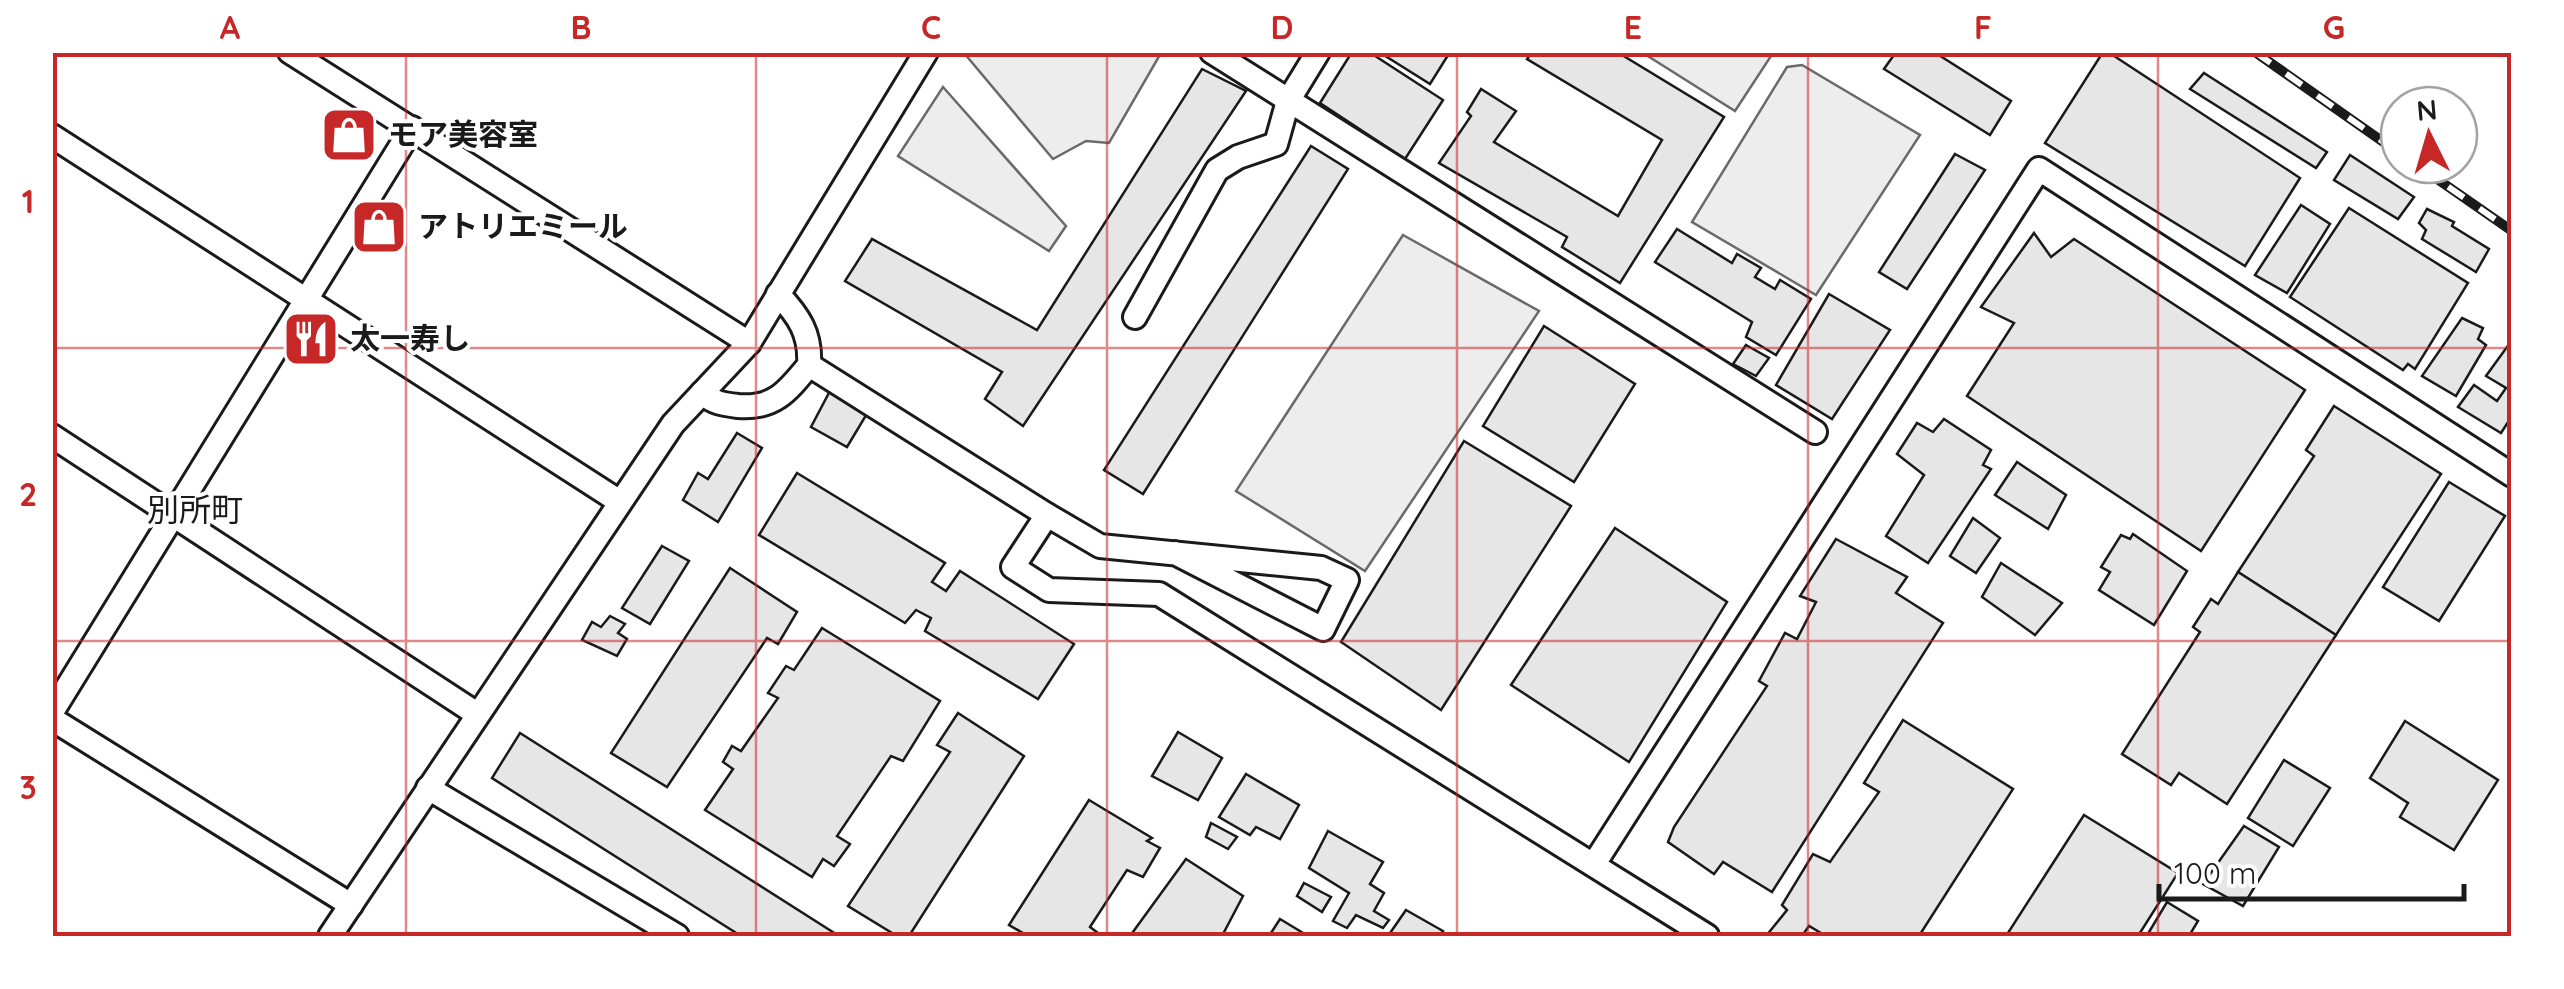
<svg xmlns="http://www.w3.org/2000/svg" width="2564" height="989" viewBox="0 0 2564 989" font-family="Quicksand,'Noto Sans JP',sans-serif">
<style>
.built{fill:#ededed;stroke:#6a6a6a;stroke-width:2.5}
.building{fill:#e6e6e6;stroke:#1a1a1a;stroke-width:2.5}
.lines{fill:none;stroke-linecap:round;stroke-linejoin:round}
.minor-casing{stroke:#1a1a1a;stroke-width:28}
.minor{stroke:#fff;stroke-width:22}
.rail-casing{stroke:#1a1a1a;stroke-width:10}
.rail{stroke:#fff;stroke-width:6;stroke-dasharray:19;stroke-linecap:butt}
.grid{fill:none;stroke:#c62828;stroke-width:2.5;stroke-opacity:0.55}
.labels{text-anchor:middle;stroke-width:8;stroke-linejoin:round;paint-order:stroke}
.poi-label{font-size:30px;font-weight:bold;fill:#1a1a1a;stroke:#fff;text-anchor:start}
.neighbourhood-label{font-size:32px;fill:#1a1a1a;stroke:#fff}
.neatline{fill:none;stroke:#c62828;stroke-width:4}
.grid-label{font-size:32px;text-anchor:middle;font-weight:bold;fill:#c62828}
</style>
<rect width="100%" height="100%" fill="#fff"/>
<!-- built -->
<g class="built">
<polygon points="964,53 1161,53 1109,143 1086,141 1053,159"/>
<polygon points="1643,53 1773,52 1773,53 1735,111"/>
<polygon points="1802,65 1920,135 1816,295 1692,222 1787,67"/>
<polygon points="943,87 1066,226 1049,251 898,156"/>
<polygon points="1403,235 1539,311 1365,571 1236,491"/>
</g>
<!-- building -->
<g class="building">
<polygon points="1352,52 1369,52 1443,100 1405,159 1320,103"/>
<polygon points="1379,52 1450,52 1430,84"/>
<polygon points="1532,52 1617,52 1724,117 1620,283 1562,247 1567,237 1439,163 1471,116 1467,112 1481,89 1516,111 1494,142 1618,216 1662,140 1527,59"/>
<polygon points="1896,52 1934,52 2011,101 1990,135 1884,69"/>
<polygon points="2103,52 2108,52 2300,178 2245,266 2045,143"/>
<polygon points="1202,69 1246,91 1023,426 985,399 1002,372 845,281 872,239 1037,330"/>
<polygon points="2204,73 2327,152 2316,168 2190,89"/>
<polygon points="1311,146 1348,169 1143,494 1104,470"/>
<polygon points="1955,154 1985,170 1907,289 1879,272"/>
<polygon points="2350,155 2414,197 2398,219 2334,180"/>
<polygon points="2301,205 2330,224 2287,293 2255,275"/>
<polygon points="2349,208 2468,283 2415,369 2408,364 2403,370 2290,297"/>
<polygon points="2427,209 2454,222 2452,226 2489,249 2476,272 2422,239 2426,230 2419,223"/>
<polygon points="1677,229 1732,263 1737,254 1761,268 1755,277 1775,289 1780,280 1811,299 1776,355 1746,337 1752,322 1655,262"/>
<polygon points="2034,233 2051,257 2074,239 2305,390 2201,551 1967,396 2014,323 1981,307"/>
<polygon points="1829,294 1890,330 1832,419 1776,385"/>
<polygon points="2462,318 2483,328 2478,339 2486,345 2456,396 2422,376"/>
<polygon points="1544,326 1635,384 1574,482 1483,426"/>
<polygon points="2512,340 2512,416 2501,433 2458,407 2474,385 2497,401 2506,388 2486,376"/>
<polygon points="1746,345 1769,358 1756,376 1733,364"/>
<polygon points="831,389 868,412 847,447 811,427"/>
<polygon points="2334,406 2441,474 2336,635 2238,572 2314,456 2306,450"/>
<polygon points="1944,419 1991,450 1983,465 1991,469 1928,563 1886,536 1924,475 1897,454 1917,423 1933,432"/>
<polygon points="737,433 762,448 718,522 683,500 698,473 708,479"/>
<polygon points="1464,441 1571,506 1441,710 1341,642"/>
<polygon points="2017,462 2066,495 2048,529 1995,495"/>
<polygon points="797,473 945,563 932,582 946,591 960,571 1074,644 1038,699 925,631 931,618 916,610 905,623 759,535"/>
<polygon points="2449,482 2505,516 2439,621 2383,587"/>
<polygon points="1973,518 2000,538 1976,573 1950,556"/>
<polygon points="1615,528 1727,602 1629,762 1511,685"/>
<polygon points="2133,534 2187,571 2154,625 2099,590 2110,572 2101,567 2121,535 2130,539"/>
<polygon points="1836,539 1907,577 1896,593 1943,623 1772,892 1723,862 1714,874 1668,842 1674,827 1767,686 1759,681 1785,633 1797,639 1816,602 1800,596"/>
<polygon points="662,546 689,561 650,624 622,608"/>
<polygon points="2001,563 2062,603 2035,635 1982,597"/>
<polygon points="730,568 797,612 778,644 767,638 667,787 611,753"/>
<polygon points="2238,572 2336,635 2227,804 2179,773 2171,785 2122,754 2200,632 2193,627 2211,599 2218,604"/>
<polygon points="610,616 625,624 618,633 627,639 617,656 582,640 592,622 601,627"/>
<polygon points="822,628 940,701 903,761 891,756 837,836 850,844 834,866 823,859 812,877 705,810 733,769 723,762 732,746 741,751 778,698 768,693 786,666 794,670"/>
<polygon points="958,713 1024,756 909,936 897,936 848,906 950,752 937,745"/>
<polygon points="1903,720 2013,789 1919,936 1826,936 1809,926 1802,936 1766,936 1787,910 1782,905 1813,854 1830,862 1879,792 1864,783"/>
<polygon points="2405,721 2498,780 2454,850 2400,817 2408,803 2370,778"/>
<polygon points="1178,732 1222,758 1198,800 1152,776"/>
<polygon points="520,733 839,936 741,936 492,778"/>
<polygon points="2284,760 2330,788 2293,846 2248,818"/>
<polygon points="1246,774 1299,805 1280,839 1256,827 1250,835 1219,817"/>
<polygon points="1089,800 1152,838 1147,841 1160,848 1143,877 1127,870 1090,927 1102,936 1028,936 1009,925"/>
<polygon points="2084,815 2178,873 2138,936 2006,936"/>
<polygon points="1211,823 1237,837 1228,849 1206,837"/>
<polygon points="2244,826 2279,847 2243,906 2203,884"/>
<polygon points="1328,831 1383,862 1370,884 1384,893 1374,911 1389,920 1383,928 1356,915 1347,928 1333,921 1349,893 1309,868"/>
<polygon points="1186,859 1243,896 1222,936 1130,936"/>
<polygon points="1304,883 1331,897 1322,912 1297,896"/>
<polygon points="2167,902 2198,921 2189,936 2157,936 2149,932"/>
<polygon points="1406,910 1443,931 1439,936 1388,936"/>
<polygon points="1280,919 1308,936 1269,936"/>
</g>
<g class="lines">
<!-- minor casing -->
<g class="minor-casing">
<g id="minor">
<polyline points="290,52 749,343"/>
<polyline points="1212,52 1815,432"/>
<polyline points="52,136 620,502"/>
<polyline points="1135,317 1217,170 1238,157 1276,144 1288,101 1318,52"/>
<polyline points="809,365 1047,515 1013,567 1049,590 1159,594 1707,936"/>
<path d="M702 393C714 403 722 404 738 406 774 409 787 392 809 365 811 334 799 316 778 294"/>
<polyline points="52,436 477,714"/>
<polyline points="1047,515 1100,546 1321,568 1347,580 1323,629 1175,553"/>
<polyline points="52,712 412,128"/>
<polyline points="52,719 351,905"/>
<polyline points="428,788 677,936"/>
<polyline points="1594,864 2039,169 2512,475"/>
<polyline points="330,936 673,424 749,343 926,52"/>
</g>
</g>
<!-- minor -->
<use href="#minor" class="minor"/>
<!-- rail casing -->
<g class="rail-casing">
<g id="rail">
<polyline points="2255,52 2399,153"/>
<polyline points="2417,165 2512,231"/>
</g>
</g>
<!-- rail -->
<use href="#rail" class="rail"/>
</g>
<!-- grid -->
<path class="grid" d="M406 52V936M756 52V936M1107 52V936M1457 52V936M1808 52V936M2158 52V936M52 348H2512M52 641H2512"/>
<!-- icons -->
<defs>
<g id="shop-square" transform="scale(2.875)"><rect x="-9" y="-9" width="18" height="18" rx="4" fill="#c62828" stroke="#fff"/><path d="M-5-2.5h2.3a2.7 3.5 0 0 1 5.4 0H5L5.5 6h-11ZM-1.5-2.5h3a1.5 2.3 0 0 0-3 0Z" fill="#fff"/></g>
<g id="restaurant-square" transform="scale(2.875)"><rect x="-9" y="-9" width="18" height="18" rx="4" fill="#c62828" stroke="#fff"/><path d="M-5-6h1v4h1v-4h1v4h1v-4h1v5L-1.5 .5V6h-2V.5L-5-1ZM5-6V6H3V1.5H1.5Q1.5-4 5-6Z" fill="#fff"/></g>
</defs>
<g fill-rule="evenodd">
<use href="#shop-square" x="349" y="135"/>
<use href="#shop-square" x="379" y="227"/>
<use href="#restaurant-square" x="311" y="339"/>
</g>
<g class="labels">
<!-- poi labels -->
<g class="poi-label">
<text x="388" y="145">モア美容室</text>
<text x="418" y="237">アトリエミール</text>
<text x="350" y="349">太一寿し</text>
</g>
<!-- neighbourhood labels -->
<g class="neighbourhood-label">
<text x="195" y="521">別所町</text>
</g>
</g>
<!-- border -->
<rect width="2564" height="989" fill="none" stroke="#ffffff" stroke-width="110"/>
<!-- north arrow -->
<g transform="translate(2429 135) rotate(355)"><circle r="48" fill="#ffffff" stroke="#a3a3a3" stroke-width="2.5"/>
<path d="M0-8L18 38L0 25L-18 38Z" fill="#c62828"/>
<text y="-15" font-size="28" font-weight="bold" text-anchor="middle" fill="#1a1a1a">N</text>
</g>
<!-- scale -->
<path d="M2159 884v15h305v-15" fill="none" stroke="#1a1a1a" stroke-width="5"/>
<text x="2174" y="884" font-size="30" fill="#1a1a1a" stroke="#ffffff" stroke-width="8" paint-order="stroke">100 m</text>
<rect x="55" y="55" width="2454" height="879" class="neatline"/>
<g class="grid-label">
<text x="230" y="39">A</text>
<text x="581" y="39">B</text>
<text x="931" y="39">C</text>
<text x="1282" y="39">D</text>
<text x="1633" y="39">E</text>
<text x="1983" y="39">F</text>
<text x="2334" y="39">G</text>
<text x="28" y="213">1</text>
<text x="28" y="506">2</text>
<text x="28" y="799">3</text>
</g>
</svg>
